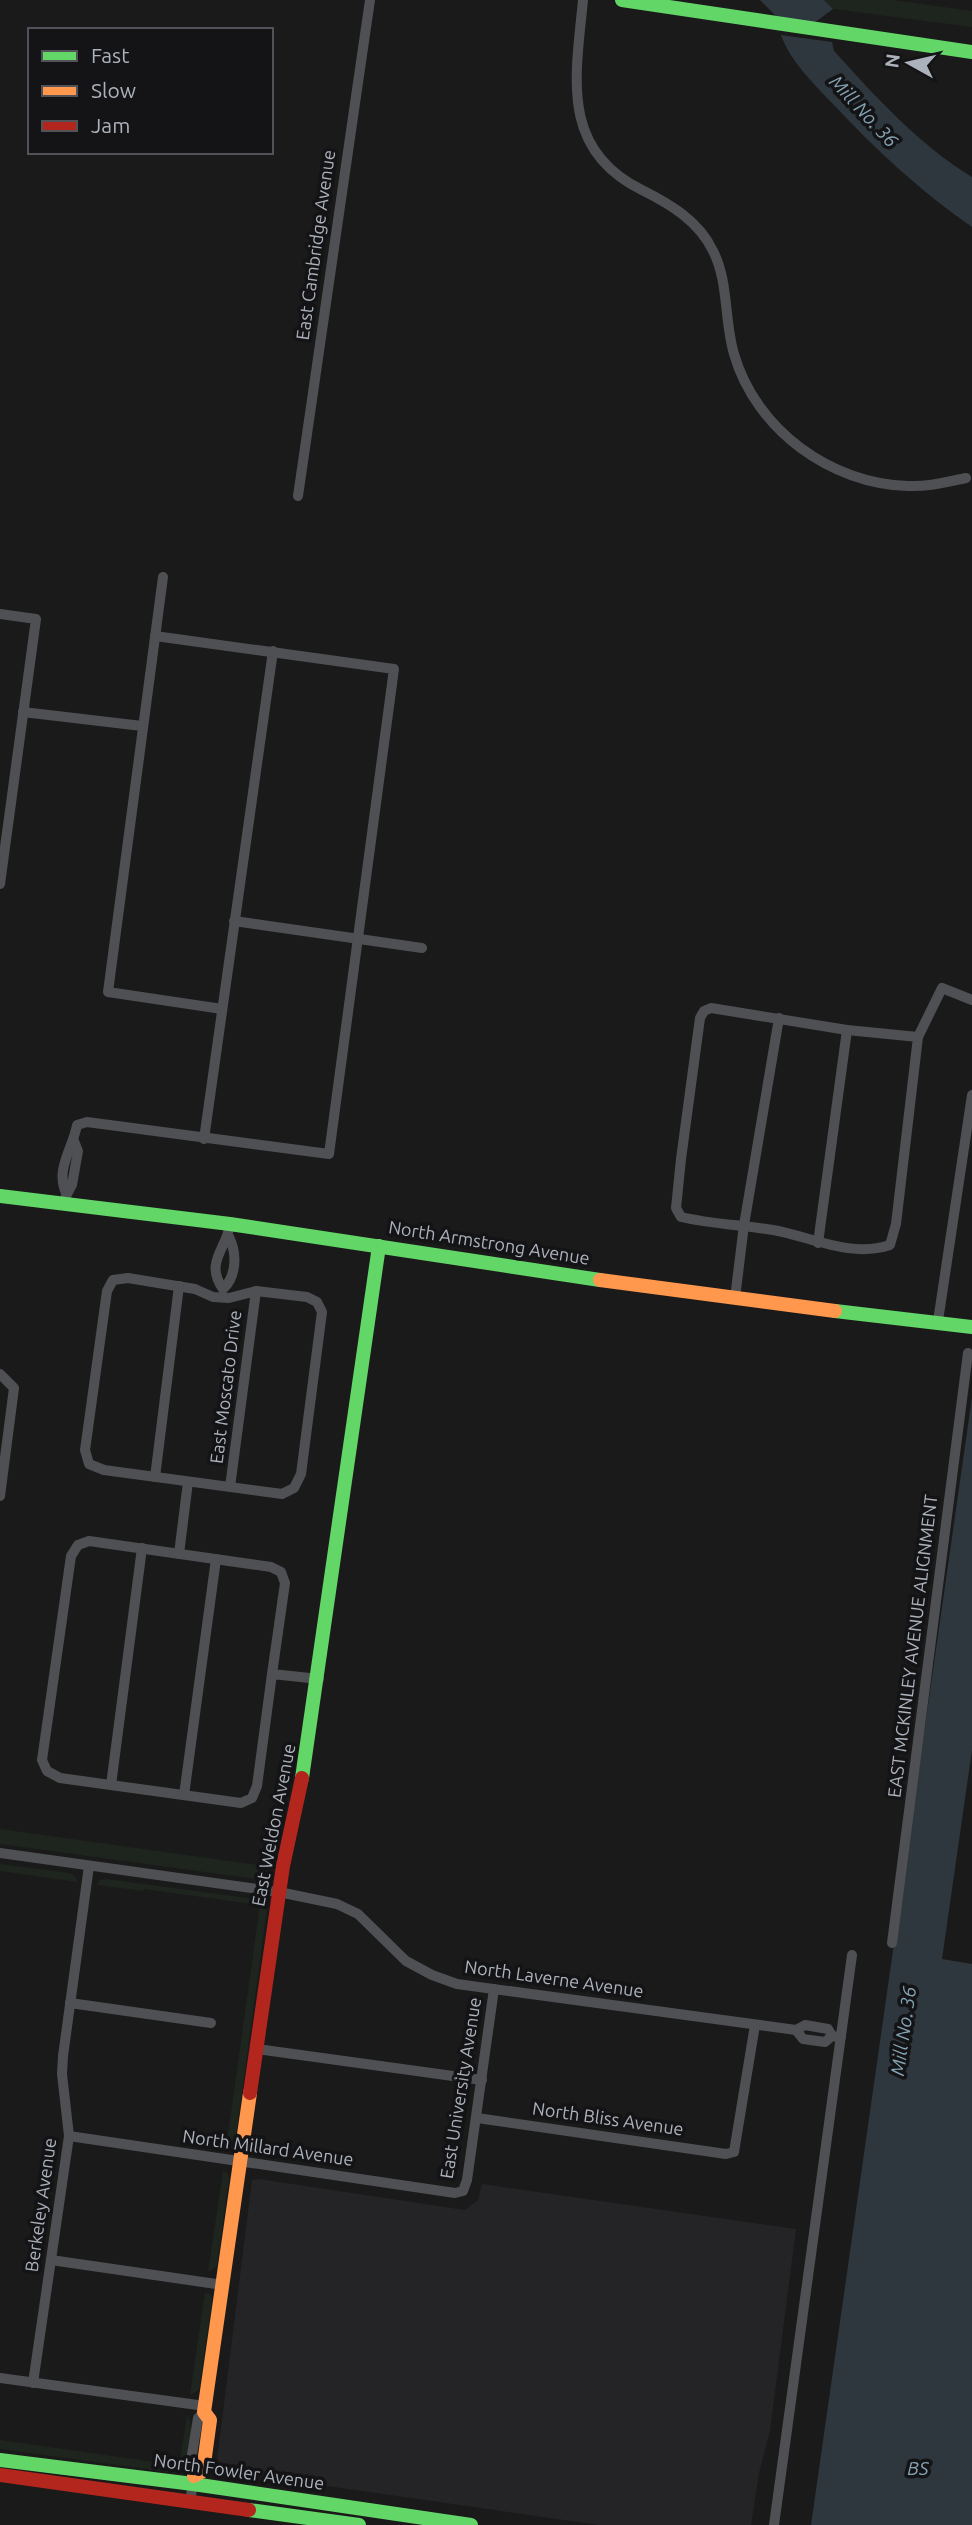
<svg xmlns="http://www.w3.org/2000/svg" width="972" height="2525" viewBox="0 0 972 2525" font-family="Ubuntu,sans-serif">
<style>
.built{fill:#242426}
.green{fill:#1e251e}
.water{fill:#2d373d}
.lines{fill:none;stroke-linecap:round;stroke-linejoin:round}
.street{stroke:#4e5053;stroke-width:10}
.fast{stroke:#63d668;stroke-width:14}
.slow{stroke:#ff974d;stroke-width:14}
.jam{stroke:#b3261e;stroke-width:14}
.labels{text-anchor:middle;stroke-width:7;stroke-linejoin:round;paint-order:stroke}
.street-label{font-size:18px;fill:#acb2bb;stroke:#141416}
.water-label{font-size:19px;font-style:italic;fill:#84a4b5;stroke:#141416}
</style>
<rect width="100%" height="100%" fill="#1a1a1a"/>
<!-- built -->
<polygon class="built" points="259,2179 465,2210 478,2200 482,2184 796,2229 770,2431 759,2473 751,2525 599,2525 229,2472 217,2460 252,2180"/>
<!-- green -->
<g class="green">
<polygon points="824,0 893,0 972,11 972,27 833,9"/>
<polygon points="0,1829 272,1867 271,1874 263,1880 0,1844"/>
<polygon points="0,1864 70,1873 76,1877 77,1882 0,1871"/>
<polygon points="107,1879 261,1900 267,1909 235,2143 232,2148 226,2149 260,1905 144,1889 143,1891 97,1885 100,1880"/>
<polygon points="223,2171 228,2173 229,2179 217,2266 208,2272"/>
<polygon points="205,2292 210,2294 212,2300 199,2390 190,2395"/>
<path d="M187 2415C196 2426 191 2457 184 2470L176 2473 0 2449V2440L175 2465 180 2461Z"/>
</g>
<!-- water -->
<g class="water">
<polygon points="760,0 824,0 833,9 814,23 778,18"/>
<path d="M781 35 832 42 834 51C877 98 918 144 972 177V227C920 191 875 149 832 103 814 84 790 61 781 35Z"/>
<polygon points="972,1397 972,1750 942,1959 972,1964 972,2525 811,2525"/>
</g>
<g class="lines">
<!-- street -->
<g class="street">
<path d="M583 0C576 75 559 149 642 190 670 204 699 221 713 251 729 282 724 321 734 354 756 430 831 484 908 486 928 487 946 482 966 478"/>
<polyline points="298,496 370,0"/>
<polyline points="163,577 108,992 222,1009"/>
<polyline points="0,614 36,619 0,884"/>
<polyline points="23,712 142,726"/>
<polyline points="234,921 422,948"/>
<path d="M711 1008 847 1030 918 1037 896 1224 890 1245C850 1258 812 1237 773 1230 742 1225 711 1224 681 1217L676 1208 681 1159 700 1018 704 1011Z"/>
<polyline points="918,1037 942,988 972,1000"/>
<polyline points="204,1139 273,651"/>
<path d="M66 1193C55 1169 73 1148 77 1125L87 1122 329 1154 394 669 155 636"/>
<polyline points="65,1198 72,1185 78,1151 74,1141"/>
<path d="M229 1237C237 1253 237 1276 223 1289 204 1262 227 1249 230 1224"/>
<polyline points="818,1243 847,1030"/>
<polygon points="128,1278 195,1289 213,1297 229,1298 256,1291 307,1297 317,1302 322,1312 301,1474 294,1488 282,1494 104,1470 89,1464 85,1450 107,1291 113,1280"/>
<polyline points="735,1298 744,1225 779,1018"/>
<polyline points="938,1321 972,1095"/>
<polyline points="0,1374 14,1388 0,1496"/>
<polyline points="155,1477 179,1286"/>
<polyline points="230,1487 256,1291"/>
<polyline points="179,1554 188,1482"/>
<polyline points="272,1674 285,1583 281,1572 271,1567 89,1541 78,1545 71,1556 42,1760 47,1771 60,1778 241,1803 252,1798 257,1786 272,1674 319,1679"/>
<polyline points="111,1785 142,1548"/>
<polyline points="184,1795 216,1559"/>
<polyline points="0,1853 279,1892 337,1904 358,1914 406,1961 432,1975 457,1984 796,2030 805,2025 828,2029 832,2036 841,2037"/>
<polyline points="892,1943 968,1353"/>
<polyline points="70,2003 211,2023"/>
<polyline points="796,2030 803,2039 825,2042 832,2036"/>
<polyline points="257,2049 482,2080"/>
<polyline points="477,2118 726,2154 734,2152 755,2025"/>
<polyline points="69,2136 455,2193 463,2191 467,2180 494,1989"/>
<polyline points="51,2260 223,2285"/>
<polyline points="0,2378 205,2406"/>
<polyline points="33,2383 69,2136 62,2074 63,2056 89,1866"/>
<polyline points="190,2502 194,2476 190,2467 198,2418 204,2412"/>
<polyline points="774,2525 852,1955"/>
</g>
<!-- fast -->
<g class="fast">
<polyline points="622,0 972,52"/>
<polyline points="0,1196 230,1224 600,1280"/>
<polyline points="835,1311 972,1327"/>
<polyline points="302,1778 379,1246"/>
<polyline points="0,2460 193,2484 471,2525"/>
<polyline points="249,2510 359,2525"/>
</g>
<!-- slow -->
<g class="slow">
<polyline points="600,1280 835,1311"/>
<polyline points="194,2476 203,2471 210,2420 204,2412 250,2093"/>
</g>
<!-- jam -->
<g class="jam">
<polyline points="250,2093 283,1866 302,1778"/>
<polyline points="0,2475 249,2510"/>
</g>
</g>
<g class="labels">
<!-- street labels -->
<g class="street-label">
<text transform="translate(316 245) rotate(-82)" y="6">East Cambridge Avenue</text>
<text transform="translate(489 1243) rotate(9)" y="6">North Armstrong Avenue</text>
<text transform="translate(226 1387) rotate(-83)" y="6">East Moscato Drive</text>
<text transform="translate(913 1646) rotate(-83)" y="6">EAST MCKINLEY AVENUE ALIGNMENT</text>
<text transform="translate(274 1825) rotate(-79)" y="6">East Weldon Avenue</text>
<text transform="translate(554 1979) rotate(8)" y="6">North Laverne Avenue</text>
<text transform="translate(461 2088) rotate(-81)" y="6">East University Avenue</text>
<text transform="translate(608 2119) rotate(8)" y="6">North Bliss Avenue</text>
<text transform="translate(268 2148) rotate(8)" y="6">North Millard Avenue</text>
<text transform="translate(41 2205) rotate(-82)" y="6">Berkeley Avenue</text>
<text transform="translate(239 2472) rotate(8)" y="6">North Fowler Avenue</text>
</g>
<!-- water labels -->
<g class="water-label">
<text transform="translate(864 111) rotate(47)" y="7">Mill No. 36</text>
<text transform="translate(903 2031) rotate(-82)" y="7">Mill No. 36</text>
<text x="918" y="2475">BS</text>
</g>
</g>
<!-- legend -->
<rect x="28" y="28" width="245" height="126" fill="#141416" stroke="#515358" stroke-width="2"/>
<rect x="42" y="51" width="35" height="10" fill="#63d668" stroke="#515358" stroke-width="2"/>
<text x="91" y="63" font-size="21" fill="#acb2bb">Fast</text>
<rect x="42" y="86" width="35" height="10" fill="#ff974d" stroke="#515358" stroke-width="2"/>
<text x="91" y="98" font-size="21" fill="#acb2bb">Slow</text>
<rect x="42" y="121" width="35" height="10" fill="#b3261e" stroke="#515358" stroke-width="2"/>
<text x="91" y="133" font-size="21" fill="#acb2bb">Jam</text>
<!-- north arrow -->
<g transform="translate(909 63) rotate(278)" stroke="#141416" stroke-width="5" paint-order="stroke">
<path d="M0-5L12 26L0 18L-12 26Z" fill="#acb2bb"/>
<text y="-10" font-size="19" font-weight="bold" text-anchor="middle" fill="#acb2bb">N</text>
</g>
</svg>
